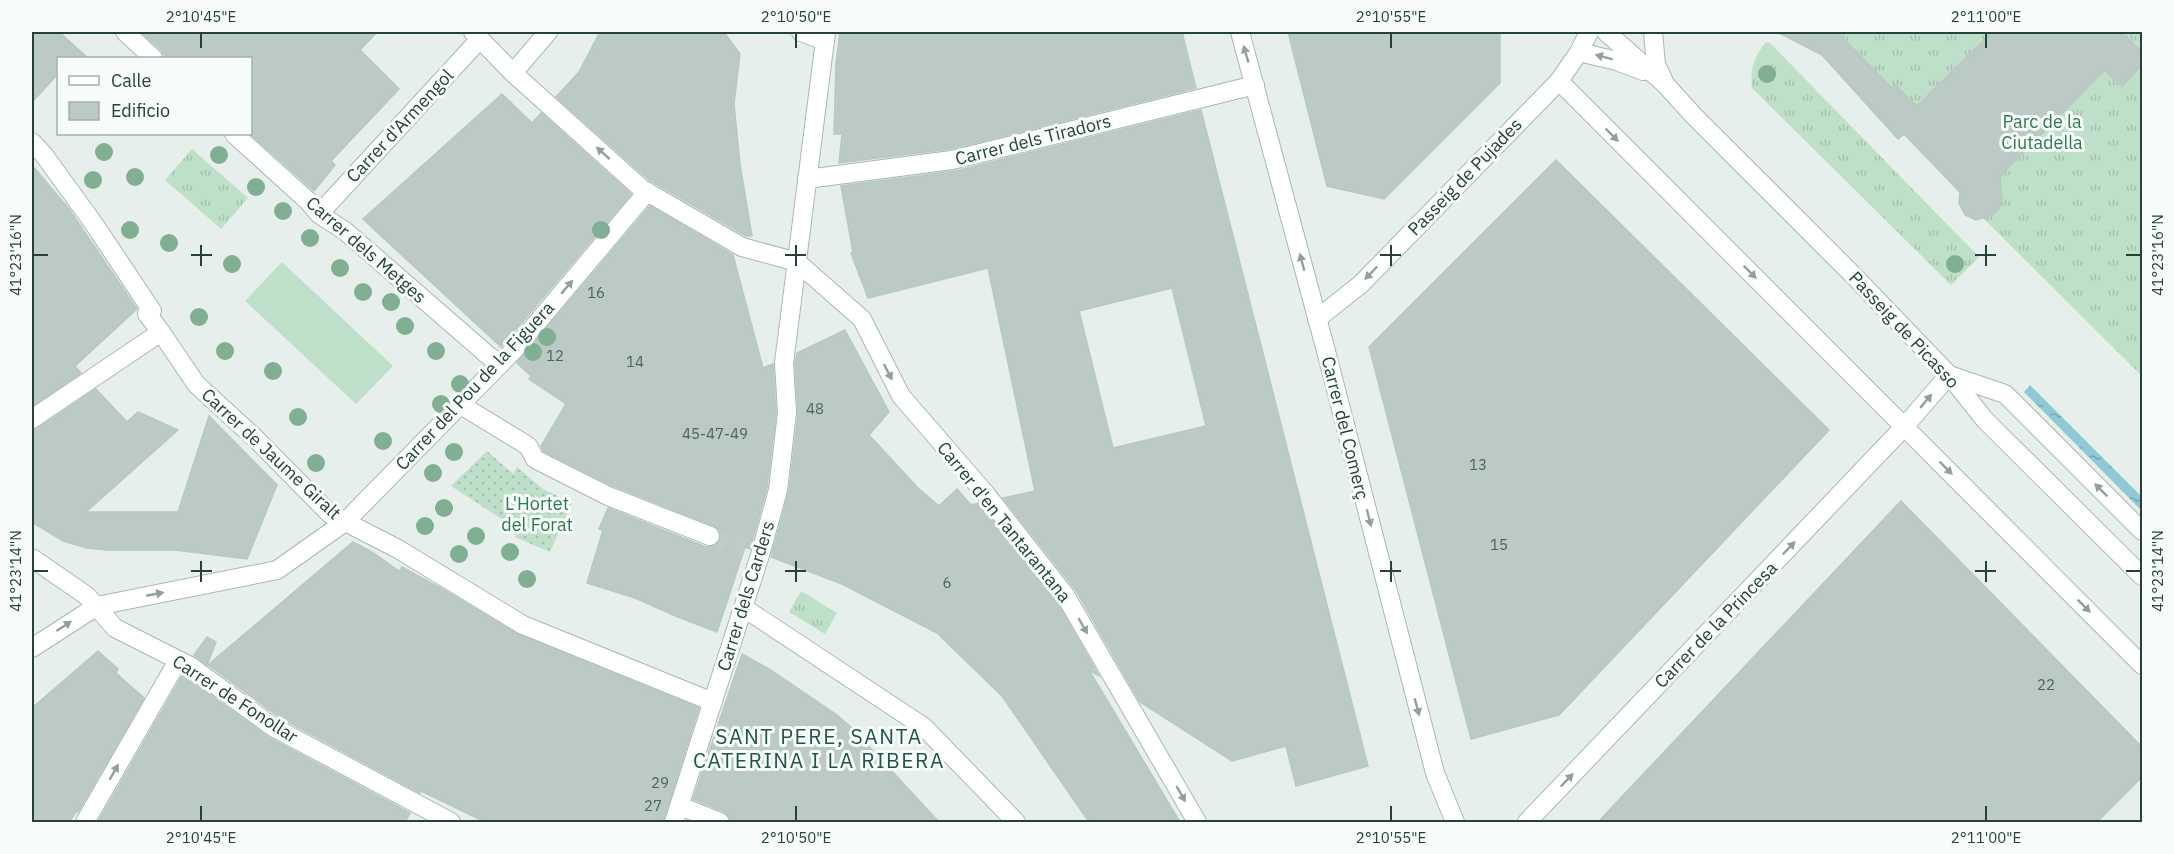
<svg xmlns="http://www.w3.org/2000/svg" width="2174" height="854" viewBox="0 0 2174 854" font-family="'IBM Plex Sans',sans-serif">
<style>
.grass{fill:url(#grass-tufts)}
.garden{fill:url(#garden-dots)}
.pitch{fill:#bfe0c8}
.water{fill:url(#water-ripples)}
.building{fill:#bbcac4;stroke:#b8c9c2;stroke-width:1.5;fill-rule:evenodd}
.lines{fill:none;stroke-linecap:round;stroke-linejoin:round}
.street-tunnel{stroke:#bfccc8;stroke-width:18;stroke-dasharray:18 9;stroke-linecap:butt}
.street-casing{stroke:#a8b8b2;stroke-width:20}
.secondary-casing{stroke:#a4bbb3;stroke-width:20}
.street{stroke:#fff;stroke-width:18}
.secondary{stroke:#fff;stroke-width:18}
.tree{fill:#80af93}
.oneway{fill:#92a09c}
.ticks{fill:none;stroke:#24423a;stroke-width:2}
.labels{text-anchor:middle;stroke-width:6;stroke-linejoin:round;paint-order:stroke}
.number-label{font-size:15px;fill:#4a645c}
.park-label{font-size:18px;fill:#2d7a4b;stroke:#f7fbf9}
.street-label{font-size:18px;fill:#24423a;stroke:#f7fbf9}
.quarter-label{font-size:21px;letter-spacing:1.5px;fill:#1f5548;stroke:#f7fbf9}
.neatline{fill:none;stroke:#24423a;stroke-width:2}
.ticks-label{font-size:15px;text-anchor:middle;fill:#24423a}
</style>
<defs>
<pattern id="grass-tufts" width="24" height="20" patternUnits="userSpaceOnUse" patternTransform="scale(1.5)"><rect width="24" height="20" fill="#bfe0c8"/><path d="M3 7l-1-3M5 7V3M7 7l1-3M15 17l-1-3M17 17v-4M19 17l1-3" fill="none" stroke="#a4c1ad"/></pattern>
<pattern id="garden-dots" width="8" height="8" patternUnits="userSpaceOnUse" patternTransform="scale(1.5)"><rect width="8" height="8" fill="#bfe0c8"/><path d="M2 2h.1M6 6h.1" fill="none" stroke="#a4c1ad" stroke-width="1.8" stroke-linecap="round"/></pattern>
<pattern id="water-ripples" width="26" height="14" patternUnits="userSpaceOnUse" patternTransform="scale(1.5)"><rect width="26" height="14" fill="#8ec9d4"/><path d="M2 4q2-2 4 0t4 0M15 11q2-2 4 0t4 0" fill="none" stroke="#74a5ad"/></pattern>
</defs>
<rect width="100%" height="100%" fill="#e6efeb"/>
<!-- grass -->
<g class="grass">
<polygon points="1802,32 2142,32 2142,376 1984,219 1904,134 1898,139 1822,55 1805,46"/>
<path d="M1766 42 1770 43 1979 257 1951 285 1752 88C1750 69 1754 57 1766 42Z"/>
<polygon points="192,149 248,198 221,229 165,180"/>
<polygon points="801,591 837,613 825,634 789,612"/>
</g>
<!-- garden -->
<polygon class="garden" points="487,451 513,474 517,467 543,489 572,503 550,552 515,537 517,529 451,486"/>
<!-- pitch -->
<polygon class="pitch" points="282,262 393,366 356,404 245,301"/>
<!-- water -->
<polygon class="water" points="2030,385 2142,497 2142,511 2024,392"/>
<!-- building -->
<g class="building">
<polygon points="32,32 59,32 88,58 58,58 58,74 32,102"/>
<polygon points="141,32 377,32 360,50 399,89 331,161 335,165 314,191 250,134 250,58 166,58 161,50"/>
<polygon points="600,32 724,32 740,54 734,104 740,164 752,236 746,236 649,180 556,97 579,72"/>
<polygon points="840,32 1182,32 1196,88 950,149 839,163 842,134 834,134 836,64"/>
<polygon points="1288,32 1500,32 1500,83 1384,199 1327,186"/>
<polygon points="1777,32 1837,32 1891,87 1895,85 1917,106 1992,32 2121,32 2142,52 2142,64 2122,87 2105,70 2000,176 2002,199 1999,209 1993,215 1976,220 1965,215 1959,203 1960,192 1904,134 1898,139 1822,55"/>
<polygon points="502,94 532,123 541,113 631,194 501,347 363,219"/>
<path d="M1201 110 1368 766 1296 786 1286 746 1232 761 1140 702 1075 589 1003 498 1035 491 988 268 868 298 851 253 853 252 841 186 955 171ZM1172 288 1206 426 1113 448 1079 311Z"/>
<polygon points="1556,160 1829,430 1559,715 1471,739 1369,347"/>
<polygon points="32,165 69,209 137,309 75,366 81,373 32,406"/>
<polygon points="650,206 733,255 763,368 773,364 776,413 767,488 750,549 745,547 717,632 678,617 635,598 587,583 603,530 599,529 608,508 706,547 717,544 721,534 714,526 613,486 543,451 541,446 566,404 529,379 531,376 517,363"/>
<polygon points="845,330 889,412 869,435 918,488 939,506 957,489 971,505 979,503 1056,601 1099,676 1089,670 1180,822 1089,822 1002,696 937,633 842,584 771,557 789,491 798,414 795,363 797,353"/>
<polygon points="96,389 127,422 138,412 178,430 86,512 178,512 209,416 277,485 247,559 175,550 107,550 87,548 63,541 32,522 32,430 38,428"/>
<polygon points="1901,501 2142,747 2142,777 2097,822 1598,822"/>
<polygon points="353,542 372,552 399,571 402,567 444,590 519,635 699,708 663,822 485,822 421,791 420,793 279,717 208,665"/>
<polygon points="207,637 216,642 207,665 194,655"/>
<polygon points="98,651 118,669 116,673 144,698 78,812 76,812 69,822 32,822 32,708"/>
<polygon points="742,654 769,669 837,715 852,728 939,822 731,822 729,816 725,812 693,799"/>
<polygon points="182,676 186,677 268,737 410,813 405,822 98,822"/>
</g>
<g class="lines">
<!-- street-tunnel -->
<polyline class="street-tunnel" points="710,536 745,547"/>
<!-- street casing -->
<g class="street-casing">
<g id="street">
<polyline points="125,32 153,58"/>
<polyline points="473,32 513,73 642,189 742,247 797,262 862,319 901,396 985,493 1065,595 1197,822"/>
<polyline points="801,32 825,41"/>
<polyline points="1240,32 1326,351 1435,773 1455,822"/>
<polyline points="513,73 548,32"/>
<polyline points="234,134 309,202 319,214 345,231 490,357 501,363"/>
<polyline points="32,142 44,155 94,224 152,311 147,314 161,332 196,384 255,438 330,514 398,549 523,625 713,702"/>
<polyline points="807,179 952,160 1255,85"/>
<polyline points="319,214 480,39"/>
<polyline points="1317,319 1361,284 1559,81"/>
<polyline points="461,405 528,446 535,459 608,496 710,536"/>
<polyline points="32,419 161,332"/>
<polyline points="32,558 87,596 115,628 190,666 273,727 451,822"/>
<polyline points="744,608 924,727 1016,822"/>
<polyline points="32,648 97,606 277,570 345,522 514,350 647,192"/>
<polyline points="680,806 720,822"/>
<polyline points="85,822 176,664 190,666"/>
<polyline points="674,822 760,555 778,490 787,413 784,363 826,32"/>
<polyline points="1527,822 1904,427"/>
</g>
</g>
<!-- secondary casing -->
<g class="secondary-casing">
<g id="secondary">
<polyline points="1589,32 1579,52 1559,81 2142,665"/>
<polyline points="1606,32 1665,84 1693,115 1855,277 1949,375 1985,420 2142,576"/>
<polyline points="1653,32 1656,65 1663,79"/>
<polyline points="1579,52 1617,61 1643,71"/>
<polyline points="1949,375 2005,394 2142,531"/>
<polyline points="1904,427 1949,375"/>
</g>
</g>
<!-- street -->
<use href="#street" class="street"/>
<!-- secondary -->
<use href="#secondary" class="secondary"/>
</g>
<!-- trees -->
<g class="tree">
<circle cx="1767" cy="74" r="9"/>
<circle cx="104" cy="152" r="9"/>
<circle cx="219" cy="155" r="9"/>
<circle cx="135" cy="177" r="9"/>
<circle cx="93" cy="180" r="9"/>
<circle cx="256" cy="187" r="9"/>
<circle cx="283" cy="211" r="9"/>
<circle cx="130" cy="230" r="9"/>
<circle cx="601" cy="230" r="9"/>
<circle cx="310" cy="238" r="9"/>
<circle cx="169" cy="243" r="9"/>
<circle cx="232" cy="264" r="9"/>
<circle cx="1955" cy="264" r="9"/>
<circle cx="340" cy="268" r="9"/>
<circle cx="363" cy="292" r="9"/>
<circle cx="391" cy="302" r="9"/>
<circle cx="199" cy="317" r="9"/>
<circle cx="405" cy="326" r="9"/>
<circle cx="547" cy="337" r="9"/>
<circle cx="225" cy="351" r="9"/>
<circle cx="436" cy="351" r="9"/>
<circle cx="533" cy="352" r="9"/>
<circle cx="273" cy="371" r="9"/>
<circle cx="460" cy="384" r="9"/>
<circle cx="441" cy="404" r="9"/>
<circle cx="298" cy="417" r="9"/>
<circle cx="383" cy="441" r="9"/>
<circle cx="454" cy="452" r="9"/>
<circle cx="316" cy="463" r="9"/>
<circle cx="433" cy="473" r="9"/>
<circle cx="444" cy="508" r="9"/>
<circle cx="425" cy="526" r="9"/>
<circle cx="476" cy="536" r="9"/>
<circle cx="510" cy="552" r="9"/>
<circle cx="459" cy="554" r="9"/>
<circle cx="527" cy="579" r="9"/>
</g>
<!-- one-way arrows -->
<defs><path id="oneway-solid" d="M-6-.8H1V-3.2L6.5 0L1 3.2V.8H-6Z" transform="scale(1.5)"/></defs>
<g class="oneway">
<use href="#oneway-solid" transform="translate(1246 54) rotate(-106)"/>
<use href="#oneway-solid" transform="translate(1604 57) rotate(-165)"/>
<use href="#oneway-solid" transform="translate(1612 135) rotate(45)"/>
<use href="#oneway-solid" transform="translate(603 153) rotate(-138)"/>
<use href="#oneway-solid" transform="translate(1302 262) rotate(-105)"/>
<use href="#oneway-solid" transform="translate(1750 272) rotate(45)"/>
<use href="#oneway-solid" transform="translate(1371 273) rotate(134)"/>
<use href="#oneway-solid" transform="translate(567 287) rotate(-50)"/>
<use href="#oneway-solid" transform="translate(888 372) rotate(63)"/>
<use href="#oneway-solid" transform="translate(1926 401) rotate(-50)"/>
<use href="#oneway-solid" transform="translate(1946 468) rotate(45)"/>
<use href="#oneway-solid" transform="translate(2101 490) rotate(-135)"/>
<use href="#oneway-solid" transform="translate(1369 518) rotate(76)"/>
<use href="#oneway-solid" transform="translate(1789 548) rotate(-46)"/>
<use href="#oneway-solid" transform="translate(155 594) rotate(-11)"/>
<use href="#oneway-solid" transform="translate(2084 606) rotate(45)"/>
<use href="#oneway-solid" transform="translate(64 626) rotate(-33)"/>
<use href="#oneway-solid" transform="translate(1083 626) rotate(60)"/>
<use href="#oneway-solid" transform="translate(1417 707) rotate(75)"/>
<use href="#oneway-solid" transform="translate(114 772) rotate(-60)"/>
<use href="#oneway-solid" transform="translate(1567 780) rotate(-46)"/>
<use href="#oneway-solid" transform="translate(1181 794) rotate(60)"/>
</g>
<!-- ticks -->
<path class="ticks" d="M201 33V48M796 33V48M1391 33V48M1986 33V48M201 245V266M796 245V266M1391 245V266M1986 245V266M33 255H48M191 255H212M785 255H806M1380 255H1401M1975 255H1996M2126 255H2141M201 561V582M796 561V582M1391 561V582M1986 561V582M33 571H48M191 571H212M785 571H806M1380 571H1401M1975 571H1996M2126 571H2141M201 806V821M796 806V821M1391 806V821M1986 806V821"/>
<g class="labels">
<!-- number labels -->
<g class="number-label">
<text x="596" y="298">16</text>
<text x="555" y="361">12</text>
<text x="635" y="367">14</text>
<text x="815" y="414">48</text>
<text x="715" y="439">45-47-49</text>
<text x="1478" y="470">13</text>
<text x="1499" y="550">15</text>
<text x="947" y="588">6</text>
<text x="2046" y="690">22</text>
<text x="660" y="788">29</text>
<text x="653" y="811">27</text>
</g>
<!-- park labels -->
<g class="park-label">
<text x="2042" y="128">Parc de la<tspan x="2042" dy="21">Ciutadella</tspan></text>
<text x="537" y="510">L'Hortet<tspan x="537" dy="21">del Forat</tspan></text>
</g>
<!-- street labels -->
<g class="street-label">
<text transform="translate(400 126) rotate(-47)" y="6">Carrer d'Armengol</text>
<text transform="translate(1033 140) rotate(-14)" y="6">Carrer dels Tiradors</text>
<text transform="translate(1465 177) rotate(-46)" y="6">Passeig de Pujades</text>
<text transform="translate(366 250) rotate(41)" y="6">Carrer dels Metges</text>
<text transform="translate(1904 330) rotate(47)" y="6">Passeig de Picasso</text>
<text transform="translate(475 386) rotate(-47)" y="6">Carrer del Pou de la Figuera</text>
<text transform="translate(1345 428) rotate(76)" y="6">Carrer del Comerç</text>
<text transform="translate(271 454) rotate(43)" y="6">Carrer de Jaume Giralt</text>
<text transform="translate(1004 522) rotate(51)" y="6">Carrer d'en Tantarantana</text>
<text transform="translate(746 596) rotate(-73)" y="6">Carrer dels Carders</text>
<text transform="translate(1716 625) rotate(-46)" y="6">Carrer de la Princesa</text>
<text transform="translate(235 699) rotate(33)" y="6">Carrer de Fonollar</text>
</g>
<!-- quarter labels -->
<g class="quarter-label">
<text x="819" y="744">SANT PERE, SANTA<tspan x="819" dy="24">CATERINA I LA RIBERA</tspan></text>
</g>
</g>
<!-- border -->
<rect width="2174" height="854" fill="none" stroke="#f7fbf9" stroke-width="66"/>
<!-- legend -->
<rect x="57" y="57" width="195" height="78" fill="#f7fbf9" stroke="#a3b1ad" stroke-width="1.5"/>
<rect x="69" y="76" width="30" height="9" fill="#ffffff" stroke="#a3b1ad" stroke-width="1.5"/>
<text x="111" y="87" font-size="18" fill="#24423a">Calle</text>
<rect x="69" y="102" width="30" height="18" fill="#bbcac4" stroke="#a3b1ad" stroke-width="1.5"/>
<text x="111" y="117" font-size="18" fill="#24423a">Edificio</text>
<rect x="33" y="33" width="2108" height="788" class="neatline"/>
<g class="ticks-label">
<text x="201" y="22">2°10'45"E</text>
<text x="796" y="22">2°10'50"E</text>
<text x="1391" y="22">2°10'55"E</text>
<text x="1986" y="22">2°11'00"E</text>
<text transform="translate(16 255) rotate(-90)" y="5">41°23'16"N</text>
<text transform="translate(2158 255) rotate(-90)" y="5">41°23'16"N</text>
<text transform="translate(16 571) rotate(-90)" y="5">41°23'14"N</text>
<text transform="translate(2158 571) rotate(-90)" y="5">41°23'14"N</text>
<text x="201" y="843">2°10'45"E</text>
<text x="796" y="843">2°10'50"E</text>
<text x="1391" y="843">2°10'55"E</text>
<text x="1986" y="843">2°11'00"E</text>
</g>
</svg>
